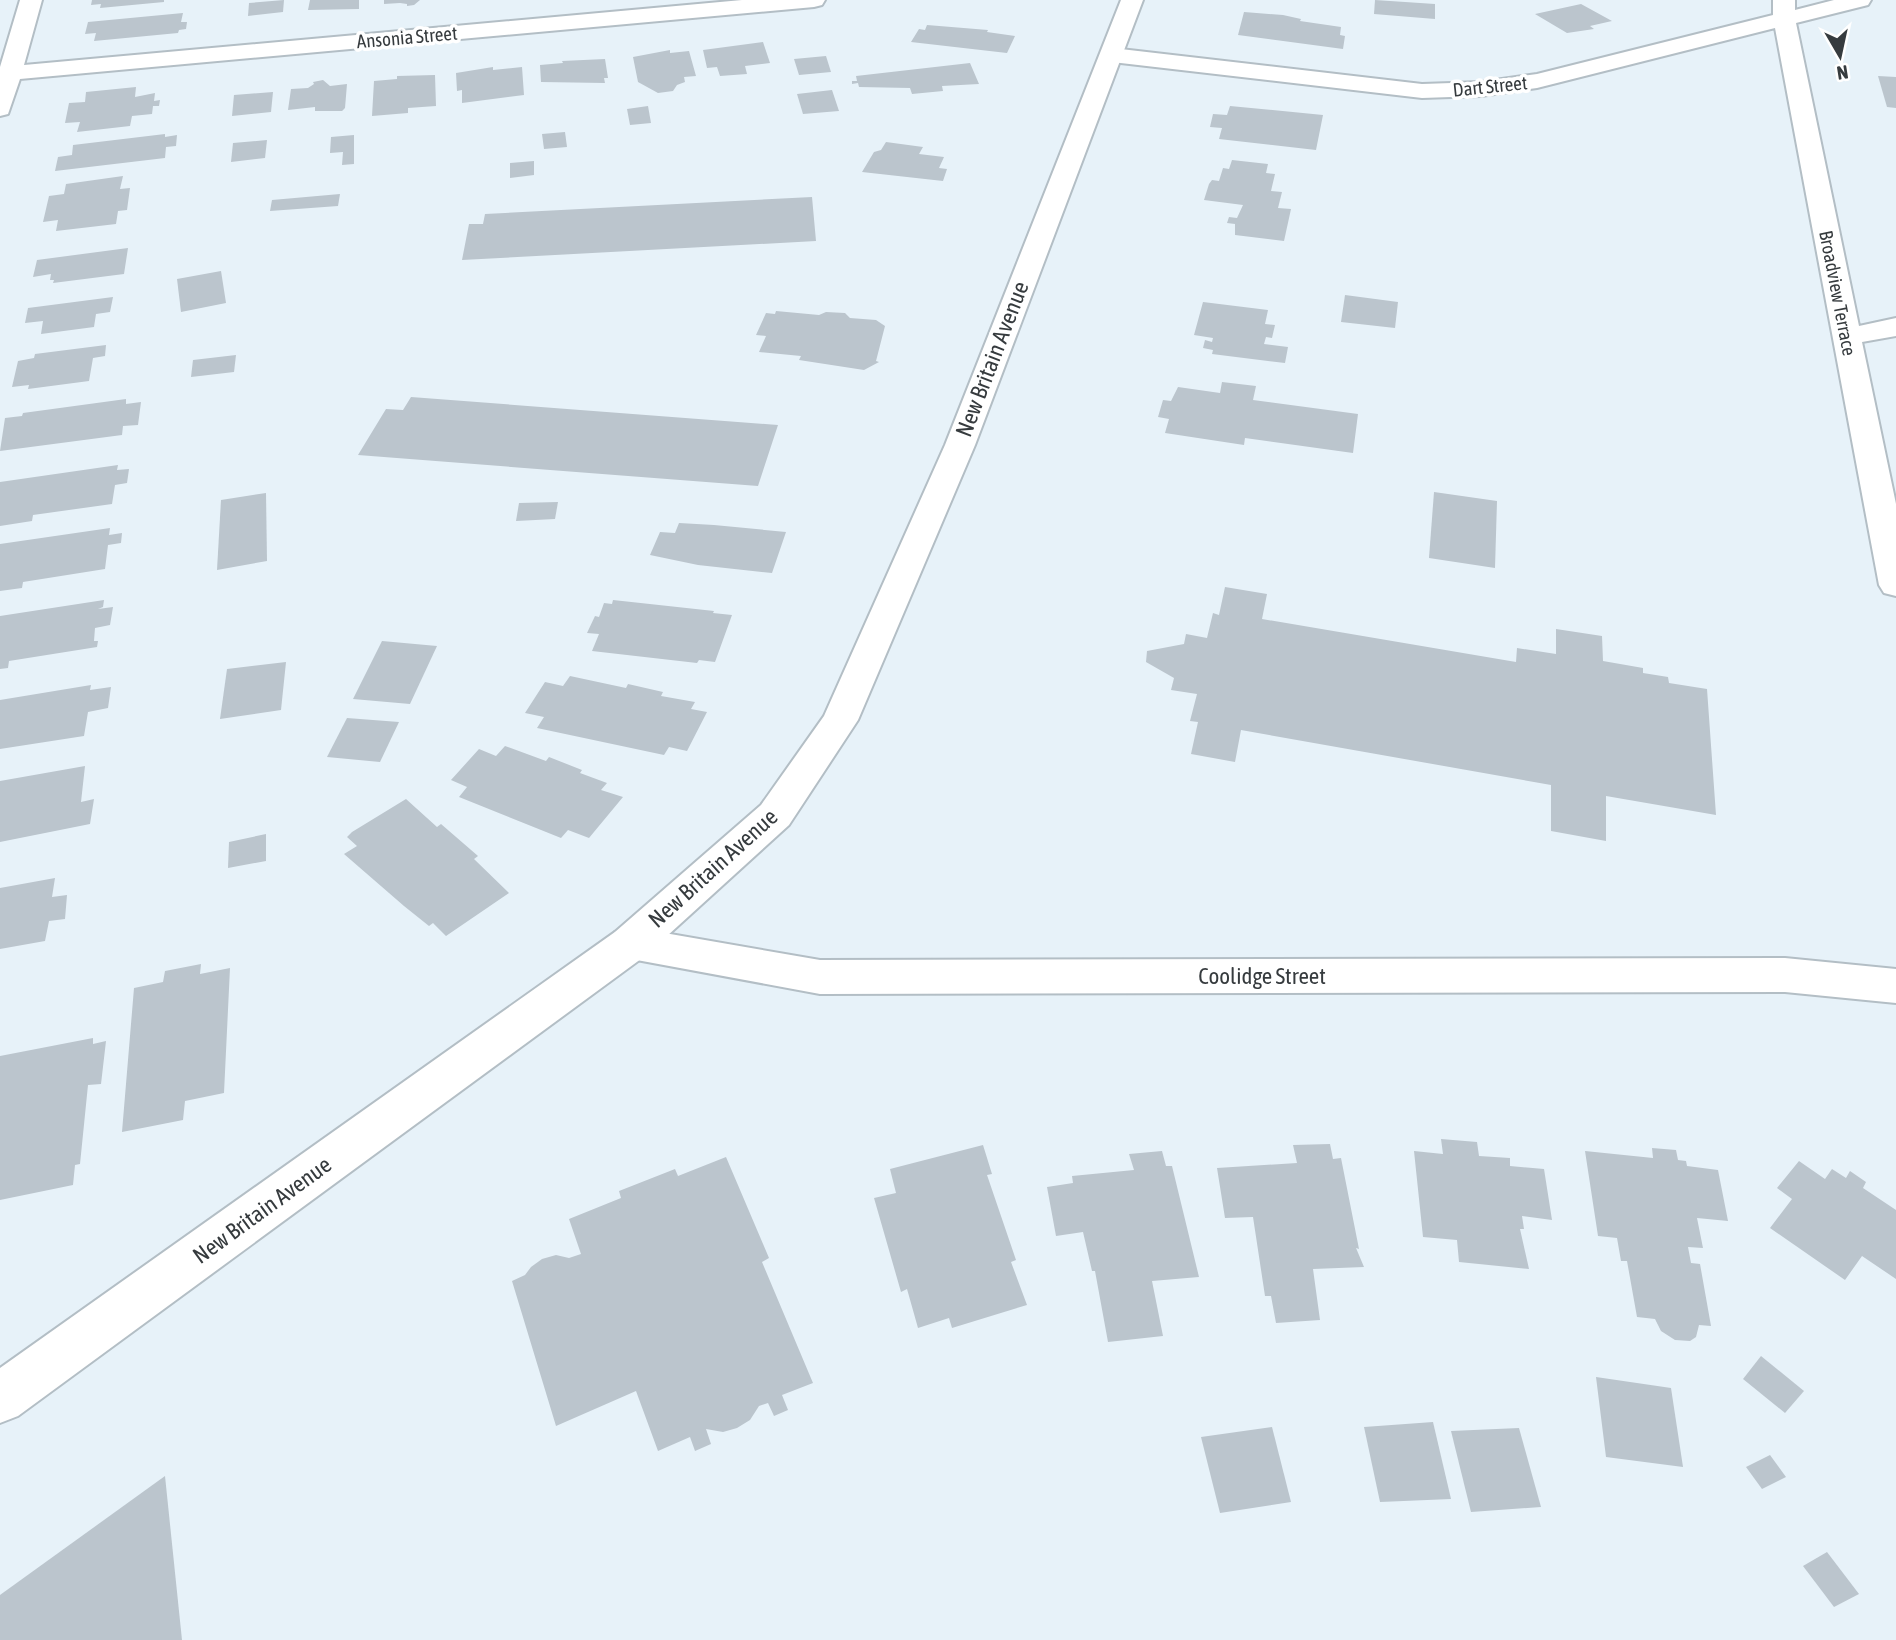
<svg xmlns="http://www.w3.org/2000/svg" width="1896" height="1640" viewBox="0 0 1896 1640" font-family="'Asap Condensed',sans-serif">
<style>
.building{fill:#bbc5cd}
.lines{fill:none;stroke-linecap:round;stroke-linejoin:round}
.minor-casing{stroke:#b3bec5;stroke-width:4}
.major-casing{stroke:#b3bec5;stroke-width:4}
.minor{fill:#fff;fill-rule:evenodd}
.major{fill:#fff;fill-rule:evenodd}
.labels{text-anchor:middle;stroke-width:7;stroke-linejoin:round;paint-order:stroke}
.far-street-label{font-size:19px;fill:#363b3e;stroke:#fff}
.street-label{font-size:23px;fill:#363b3e;stroke:#fff}
</style>
<rect width="100%" height="100%" fill="#e7f2f9"/>
<!-- building -->
<g class="building">
<polygon points="92,0 164,0 164,2 100,8 101,4 91,5"/>
<polygon points="284,0 283,12 248,16 249,3"/>
<polygon points="310,0 359,0 359,9 308,10"/>
<polygon points="384,0 420,0 414,5 407,6 407,4 400,3 384,4"/>
<polygon points="1375,0 1435,4 1435,19 1374,14"/>
<polygon points="1581,4 1612,21 1590,26 1594,29 1567,33 1535,14"/>
<polygon points="1244,12 1283,15 1301,19 1300,21 1341,27 1340,35 1345,36 1343,49 1238,35"/>
<polygon points="183,13 181,22 187,22 186,29 179,30 178,33 94,41 96,33 85,34 88,22"/>
<polygon points="927,25 988,30 987,32 1015,36 1007,53 911,42 919,29 925,30"/>
<polygon points="763,42 770,63 745,66 747,74 720,76 717,67 707,68 703,50"/>
<polygon points="670,50 670,53 689,51 696,76 684,77 685,82 677,85 673,91 658,93 638,82 633,57"/>
<polygon points="826,56 831,72 799,75 794,59"/>
<polygon points="605,59 608,78 604,78 605,83 541,82 540,65 563,63 562,61"/>
<polygon points="970,63 979,84 942,86 943,91 912,94 910,88 859,87 858,83 852,84 852,81 857,81 856,76"/>
<polygon points="493,67 493,70 522,67 524,95 462,103 462,90 457,91 456,73"/>
<polygon points="435,75 436,106 408,108 408,113 372,116 374,81 397,79 397,76"/>
<polygon points="1878,76 1896,77 1896,108 1887,107"/>
<polygon points="323,80 330,86 347,84 345,108 342,111 315,111 315,107 288,110 291,89 308,88 314,84 313,82"/>
<polygon points="136,87 135,97 155,93 154,101 160,100 159,106 153,106 152,114 132,116 130,126 77,132 80,122 65,123 69,103 85,102 86,92"/>
<polygon points="832,90 839,111 803,114 797,94"/>
<polygon points="273,92 271,112 232,116 234,95"/>
<polygon points="648,106 651,123 630,125 627,109"/>
<polygon points="1230,106 1323,115 1316,150 1219,139 1222,128 1210,127 1213,114 1227,115"/>
<polygon points="565,132 567,147 544,149 542,134"/>
<polygon points="165,134 165,137 177,135 176,146 166,147 165,158 55,171 58,157 72,155 73,145"/>
<polygon points="354,135 354,164 342,165 343,152 330,153 331,137"/>
<polygon points="267,140 265,158 231,162 233,143"/>
<polygon points="886,142 923,147 919,154 944,157 939,168 947,169 943,181 862,172 874,152 881,150"/>
<polygon points="1232,160 1268,164 1266,173 1275,174 1271,191 1282,192 1278,208 1291,209 1284,241 1235,235 1235,224 1227,223 1229,217 1237,218 1243,205 1204,200 1209,184 1212,180 1219,181 1223,168 1229,169"/>
<polygon points="534,161 534,175 510,178 510,163"/>
<polygon points="123,176 120,189 130,188 127,210 118,211 116,224 56,231 58,220 43,222 49,196 64,194 66,184"/>
<polygon points="340,194 338,206 270,211 272,200"/>
<polygon points="812,197 816,241 462,260 469,224 483,224 485,214"/>
<polygon points="128,248 124,274 53,283 54,280 50,280 51,274 33,277 37,260"/>
<polygon points="221,271 226,303 181,312 177,279"/>
<polygon points="1345,295 1398,302 1395,328 1341,322"/>
<polygon points="113,297 110,312 96,314 94,327 41,334 43,321 25,323 28,308"/>
<polygon points="1203,302 1268,310 1265,324 1275,325 1272,338 1266,337 1264,344 1288,347 1285,363 1212,354 1213,350 1203,348 1205,340 1212,342 1213,338 1194,335"/>
<polygon points="776,311 819,315 826,312 845,313 850,318 876,320 885,326 876,361 879,362 864,370 799,360 801,356 759,352 766,336 756,335 766,313 775,314"/>
<polygon points="106,345 105,356 93,358 89,381 28,389 29,385 12,387 18,361 34,358 35,354"/>
<polygon points="236,355 234,372 191,377 193,360"/>
<polygon points="1222,382 1256,386 1253,400 1358,414 1353,453 1245,438 1244,445 1165,433 1169,419 1158,417 1163,400 1171,401 1178,387 1220,393"/>
<polygon points="411,397 778,425 758,486 358,455 386,409 403,410"/>
<polygon points="126,399 126,404 141,402 138,425 123,426 122,435 0,451 5,418 22,416 23,413"/>
<polygon points="118,465 117,470 129,469 127,483 115,485 112,504 33,515 32,521 0,526 0,482"/>
<polygon points="1434,492 1497,501 1495,568 1429,558"/>
<polygon points="266,493 267,561 217,570 221,500"/>
<polygon points="558,502 555,519 516,521 519,503"/>
<polygon points="679,523 714,525 786,532 772,573 698,565 650,555 660,532 675,533"/>
<polygon points="110,528 109,535 122,533 121,543 108,545 105,569 23,582 22,588 0,591 0,544"/>
<polygon points="1225,587 1267,594 1262,619 1516,662 1517,648 1556,654 1556,629 1602,636 1603,661 1643,668 1643,673 1668,677 1669,683 1707,689 1716,815 1606,796 1606,841 1551,831 1551,785 1241,730 1235,762 1191,754 1198,722 1190,721 1197,694 1171,690 1174,678 1146,662 1147,651 1184,644 1186,634 1207,638 1213,613 1219,615"/>
<polygon points="104,600 103,607 98,609 113,607 110,625 95,628 94,641 98,641 97,647 9,661 8,668 0,669 0,616"/>
<polygon points="613,600 714,611 713,613 732,615 715,662 699,660 697,663 592,651 599,634 587,633 595,616 599,617 604,603 612,604"/>
<polygon points="382,641 437,646 410,704 353,699"/>
<polygon points="286,662 281,710 220,719 227,669"/>
<polygon points="570,676 626,688 628,684 663,692 661,696 695,702 691,709 707,712 687,751 669,747 664,755 537,728 544,717 525,713 545,682 563,686"/>
<polygon points="91,685 90,690 111,687 108,708 88,712 84,736 0,749 0,700"/>
<polygon points="347,718 399,722 380,762 327,757"/>
<polygon points="505,746 546,761 549,757 582,770 580,773 607,783 601,790 623,797 589,838 568,830 561,838 459,797 467,787 451,780 479,749 496,756"/>
<polygon points="85,766 81,802 94,799 90,824 0,842 0,781"/>
<polygon points="406,799 437,827 441,824 478,856 474,859 509,893 446,936 433,923 429,926 404,906 344,854 357,846 347,837 352,832"/>
<polygon points="266,834 266,861 228,868 229,842"/>
<polygon points="55,878 52,897 67,895 65,919 49,921 45,941 0,949 0,888"/>
<polygon points="201,964 200,974 230,968 224,1093 185,1101 183,1120 122,1132 134,988 163,982 165,971"/>
<polygon points="93,1038 93,1044 106,1041 101,1084 88,1085 80,1164 75,1165 73,1185 0,1200 0,1056"/>
<polygon points="1441,1139 1477,1142 1479,1156 1510,1158 1510,1166 1544,1169 1552,1220 1522,1216 1524,1229 1520,1229 1529,1269 1459,1262 1457,1240 1423,1237 1414,1151 1443,1154"/>
<polygon points="1330,1144 1333,1159 1341,1158 1359,1249 1356,1248 1364,1267 1313,1269 1320,1320 1276,1323 1271,1296 1265,1296 1253,1217 1225,1218 1217,1168 1297,1163 1293,1145"/>
<polygon points="983,1145 992,1174 987,1175 1016,1260 1011,1262 1027,1305 952,1328 949,1318 918,1328 907,1289 901,1292 874,1198 896,1193 890,1169"/>
<polygon points="1652,1148 1676,1150 1678,1160 1686,1161 1687,1166 1718,1170 1728,1221 1697,1218 1703,1248 1688,1247 1691,1263 1700,1264 1711,1326 1699,1325 1696,1337 1690,1341 1675,1340 1661,1331 1655,1319 1637,1317 1627,1261 1621,1261 1617,1238 1598,1236 1585,1151 1653,1158"/>
<polygon points="1162,1151 1166,1166 1172,1166 1199,1277 1152,1281 1163,1336 1108,1342 1095,1271 1092,1271 1083,1232 1056,1236 1047,1187 1073,1183 1072,1176 1134,1170 1129,1154"/>
<polygon points="726,1157 769,1258 762,1262 813,1383 782,1395 788,1410 774,1416 768,1403 759,1406 750,1420 737,1428 723,1432 706,1429 711,1444 695,1451 690,1437 658,1451 636,1391 556,1426 512,1281 525,1275 531,1267 542,1259 556,1255 569,1258 581,1254 569,1219 621,1198 619,1191 675,1169 678,1176"/>
<polygon points="1799,1161 1825,1179 1832,1169 1846,1178 1850,1171 1866,1182 1863,1188 1896,1210 1896,1279 1862,1256 1845,1280 1770,1228 1792,1199 1777,1188"/>
<polygon points="1761,1356 1804,1391 1785,1413 1743,1379"/>
<polygon points="1596,1377 1671,1388 1683,1467 1606,1457"/>
<polygon points="1433,1422 1451,1499 1380,1502 1364,1427"/>
<polygon points="1272,1427 1291,1502 1220,1513 1201,1437"/>
<polygon points="1519,1428 1541,1507 1471,1512 1451,1431"/>
<polygon points="1770,1455 1786,1477 1762,1489 1746,1467"/>
<polygon points="165,1476 182,1640 0,1640 0,1595"/>
<polygon points="1827,1552 1859,1594 1834,1607 1803,1566"/>
</g>
<g class="lines">
<!-- minor casing -->
<g class="minor-casing">
<g id="minor">
<polygon points="20,0 42,0 24,65 742,0 825,0 822,5 814,7 20,79 8,114 0,116 0,67"/>
<polygon points="1773,0 1795,0 1795,10 1834,0 1871,0 1868,5 1796,23 1859,326 1896,318 1896,336 1862,342 1896,504 1896,596 1884,593 1879,585 1775,28 1537,88 1481,96 1422,98 1112,62 1104,60 1101,55 1104,50 1112,48 1422,84 1481,82 1537,74 1773,15"/>
<polygon points="630,927 820,960 1785,958 1896,969 1896,1003 1785,992 820,994 615,956 609,944 615,932"/>
</g>
</g>
<!-- major casing -->
<g class="major-casing">
<polygon id="major" points="1121,0 1143,0 975,445 858,720 789,825 645,956 18,1416 0,1423 0,1368 615,932 761,805 824,716 945,445"/>
</g>
<!-- minor -->
<use href="#minor" class="minor"/>
<!-- major -->
<use href="#major" class="major"/>
</g>
<g class="labels">
<!-- far-street labels -->
<g class="far-street-label">
<text transform="translate(407 37) rotate(-5)" y="7">Ansonia Street</text>
<text transform="translate(1490 86) rotate(-6)" y="7">Dart Street</text>
<text transform="translate(1838 293) rotate(79)" y="7">Broadview Terrace</text>
</g>
<!-- street labels -->
<g class="street-label">
<text transform="translate(992 359) rotate(-69)" y="8">New Britain Avenue</text>
<text transform="translate(713 868) rotate(-42)" y="8">New Britain Avenue</text>
<text x="1262" y="984">Coolidge Street</text>
<text transform="translate(262 1210) rotate(-36)" y="8">New Britain Avenue</text>
</g>
</g>
<!-- north arrow -->
<g transform="translate(1840 56) rotate(171)" stroke="#ffffff" stroke-width="5" paint-order="stroke">
<path d="M0-5L12 26L0 18L-12 26Z" fill="#363b3e"/>
<text y="-10" font-size="19" font-weight="bold" text-anchor="middle" fill="#363b3e">N</text>
</g>
</svg>
